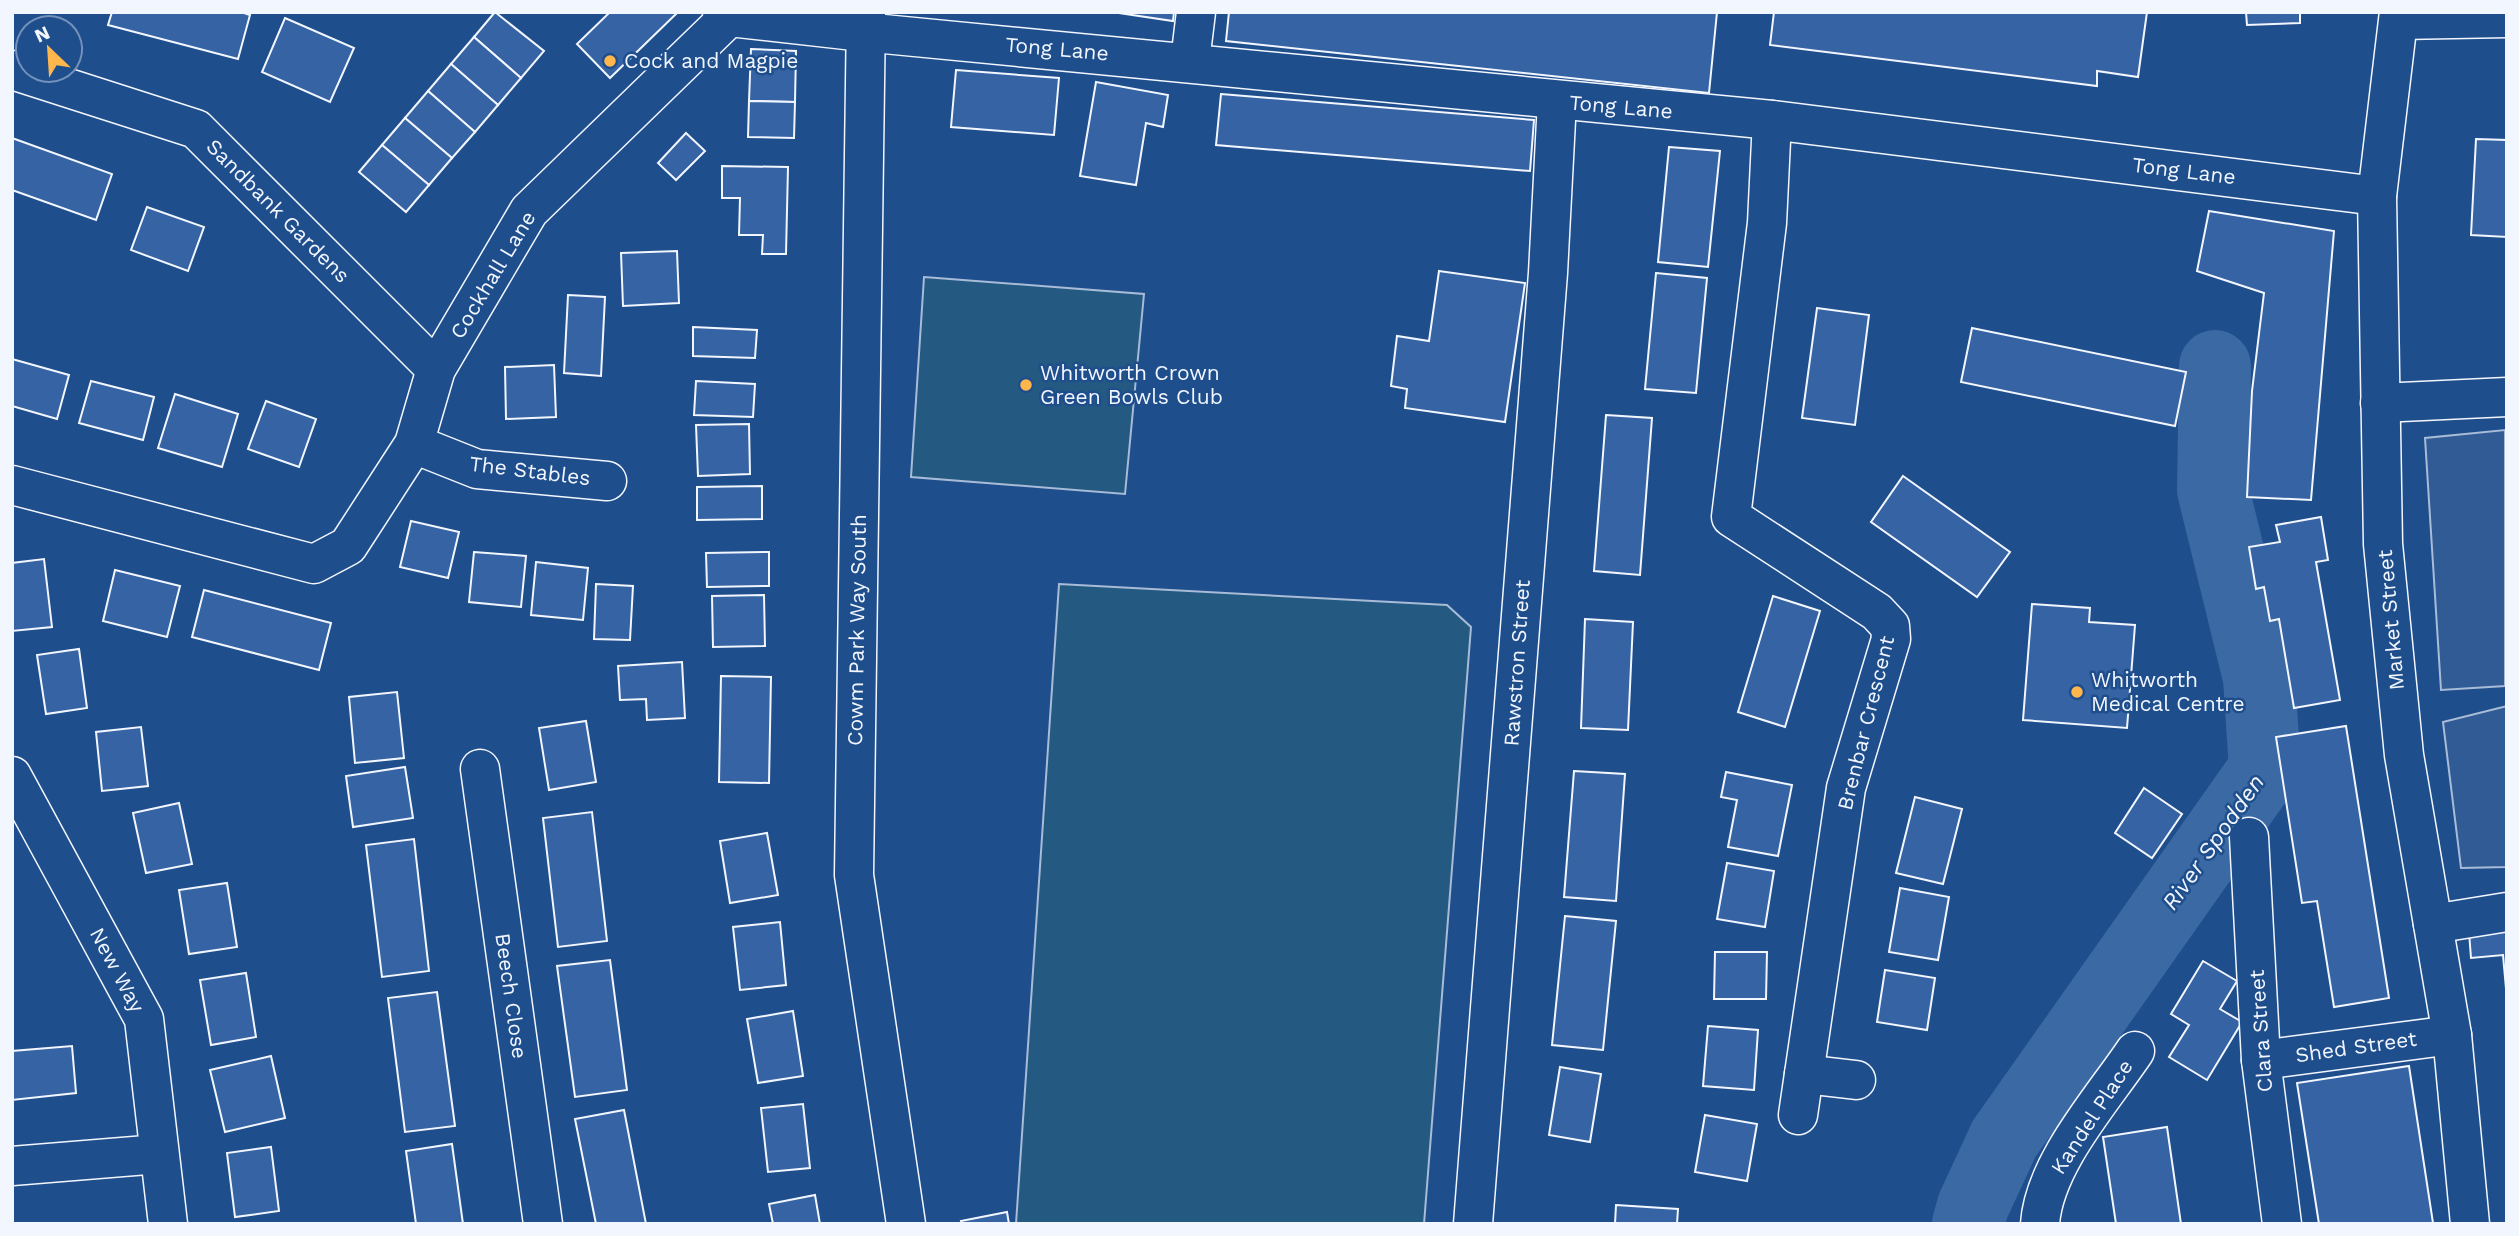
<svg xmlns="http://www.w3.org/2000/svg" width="2519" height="1236" viewBox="0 0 2519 1236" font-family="'Work Sans',sans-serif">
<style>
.green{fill:#245a82;stroke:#a8bbd7;stroke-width:2}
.parking{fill:#305b95;stroke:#a8bbd7;stroke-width:2}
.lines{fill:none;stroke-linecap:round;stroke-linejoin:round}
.river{stroke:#3b69a3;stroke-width:72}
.building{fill:#3563a3;stroke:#f2f6ff;stroke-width:2}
.minor-casing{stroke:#f2f6ff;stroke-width:41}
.major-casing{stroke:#f2f6ff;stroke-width:41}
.minor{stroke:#1f4e8c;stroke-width:38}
.major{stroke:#1f4e8c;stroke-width:38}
.poi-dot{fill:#ffb74d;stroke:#1f4e8c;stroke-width:2.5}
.labels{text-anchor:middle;stroke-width:5;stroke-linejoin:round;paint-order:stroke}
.street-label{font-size:21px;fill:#f2f6ff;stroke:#1f4e8c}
.poi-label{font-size:21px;fill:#f2f6ff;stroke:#1f4e8c;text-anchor:start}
.water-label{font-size:23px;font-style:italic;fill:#f2f6ff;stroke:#1f4e8c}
</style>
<rect width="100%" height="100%" fill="#1f4e8c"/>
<!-- green -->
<g class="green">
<polygon points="924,277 1144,294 1125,494 911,477"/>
<polygon points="1059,584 1447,605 1471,627 1424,1224 1016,1224"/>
</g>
<!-- parking -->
<g class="parking">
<polygon points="2505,430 2505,686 2441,690 2425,438"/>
<polygon points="2507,706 2507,867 2461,868 2443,722"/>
</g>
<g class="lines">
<!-- river -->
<polyline class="river" points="1968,1224 1973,1206 2004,1139 2265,769 2259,678 2213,490 2215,366"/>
</g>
<!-- building -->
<g class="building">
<polygon points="112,12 241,12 250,15 238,59 108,25"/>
<polygon points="495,12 544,51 521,78 474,37"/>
<polygon points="610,12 674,12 676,14 610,78 577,44"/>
<polygon points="1112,12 1174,12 1173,21"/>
<polygon points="1229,12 1717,12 1709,93 1226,41"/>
<polygon points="1774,12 2147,12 2138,77 2097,71 2097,86 1770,45"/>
<polygon points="2246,12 2300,12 2300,23 2247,25"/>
<polygon points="285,18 354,48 330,102 262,72"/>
<polygon points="474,37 521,78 498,105 451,64"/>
<polygon points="751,49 796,51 795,102 749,101"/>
<polygon points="451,64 498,105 475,132 428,91"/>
<polygon points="956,70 1059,78 1054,135 951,127"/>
<polygon points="1096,82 1168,95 1163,127 1146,123 1136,185 1080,176"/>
<polygon points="428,91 475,132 452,158 405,118"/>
<polygon points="1221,94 1534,120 1530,171 1216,145"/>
<polygon points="749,101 795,102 794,138 748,137"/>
<polygon points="405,118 452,158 429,185 382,145"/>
<polygon points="686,133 705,151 676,180 658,163"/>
<polygon points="12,138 112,174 96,220 12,190"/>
<polygon points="2476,139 2507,140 2507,237 2471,235"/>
<polygon points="382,145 429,185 406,212 359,172"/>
<polygon points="1669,147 1720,151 1708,267 1658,262"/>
<polygon points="722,166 788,167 786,254 762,254 763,235 739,235 740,198 722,198"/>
<polygon points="147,207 204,227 188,271 131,250"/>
<polygon points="2209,211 2334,231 2311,500 2247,497 2252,391 2264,293 2197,271"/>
<polygon points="677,251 679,303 623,306 621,253"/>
<polygon points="1439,271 1525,283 1505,422 1405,408 1407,389 1391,386 1397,336 1429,341"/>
<polygon points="1656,273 1707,278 1696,393 1645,389"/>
<polygon points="568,295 605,297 601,376 564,373"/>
<polygon points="1817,308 1869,315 1855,425 1802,418"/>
<polygon points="693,327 757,330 755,358 693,356"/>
<polygon points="1972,328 2186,372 2175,426 1961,382"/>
<polygon points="12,359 69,375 57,419 12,406"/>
<polygon points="554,365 556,417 506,419 505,367"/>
<polygon points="91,381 154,397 143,440 79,423"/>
<polygon points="696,381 755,384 753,417 694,415"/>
<polygon points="175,394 238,414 222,467 158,448"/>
<polygon points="266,401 316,419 299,467 248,449"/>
<polygon points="1606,415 1652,418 1640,575 1594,571"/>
<polygon points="749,424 750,474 698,476 696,425"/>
<polygon points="1903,476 2010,552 1977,597 1871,522"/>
<polygon points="762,486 762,519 697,520 697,487"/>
<polygon points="2321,517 2328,560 2316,562 2340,700 2294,708 2279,619 2270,621 2264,587 2256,589 2249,547 2280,542 2276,525"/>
<polygon points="411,521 459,532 448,578 400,567"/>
<polygon points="474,552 526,556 521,607 469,602"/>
<polygon points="769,552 769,586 707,587 706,553"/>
<polygon points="44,559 52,627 12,631 12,563"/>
<polygon points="536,562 588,568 583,620 531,615"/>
<polygon points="115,570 180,586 167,637 103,621"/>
<polygon points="596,584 633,586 630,640 594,639"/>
<polygon points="204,590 331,623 319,670 192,637"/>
<polygon points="764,595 765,646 713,647 712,596"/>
<polygon points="1773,596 1820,611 1785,727 1738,712"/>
<polygon points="2032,604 2090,608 2089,622 2135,625 2127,728 2023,720"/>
<polygon points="1585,619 1633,622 1628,730 1581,728"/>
<polygon points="79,649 87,708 46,714 37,655"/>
<polygon points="682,662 685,718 647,720 646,699 620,700 618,666"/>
<polygon points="721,676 771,677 769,783 719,782"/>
<polygon points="397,692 404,758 355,763 349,697"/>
<polygon points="586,721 596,782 549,790 539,728"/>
<polygon points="2346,726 2389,998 2334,1007 2317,901 2302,903 2276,737"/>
<polygon points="141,727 148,786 102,791 96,732"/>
<polygon points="405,767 413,818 353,827 346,776"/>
<polygon points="1574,771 1625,774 1616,901 1564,897"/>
<polygon points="1726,772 1792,785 1778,856 1728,847 1737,800 1721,797"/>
<polygon points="2144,788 2182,814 2152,858 2115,833"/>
<polygon points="1915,797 1962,809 1943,884 1896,873"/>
<polygon points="179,803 192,864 146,873 133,813"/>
<polygon points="592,812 607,941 558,947 543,818"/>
<polygon points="767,833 778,895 730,903 720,841"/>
<polygon points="414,839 429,971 382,977 366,845"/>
<polygon points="1727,863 1774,871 1765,927 1717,919"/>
<polygon points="227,883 237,947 189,954 179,890"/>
<polygon points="1900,888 1949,897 1938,960 1889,952"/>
<polygon points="1565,916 1616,921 1603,1050 1552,1045"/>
<polygon points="780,922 786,985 740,990 733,927"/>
<polygon points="2507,929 2507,1000 2503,955 2471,958 2469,932"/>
<polygon points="1715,952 1767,952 1766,999 1714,999"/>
<polygon points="610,960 627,1090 575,1097 557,966"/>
<polygon points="2203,961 2237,981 2220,1009 2242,1022 2207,1080 2169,1057 2189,1025 2171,1014"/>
<polygon points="1885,970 1935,978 1927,1030 1877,1022"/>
<polygon points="246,973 256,1037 211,1045 200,980"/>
<polygon points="437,992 455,1126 405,1132 388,998"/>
<polygon points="793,1011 803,1076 758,1083 747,1019"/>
<polygon points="1708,1026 1758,1030 1754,1090 1703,1086"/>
<polygon points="72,1046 76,1093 12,1100 12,1051"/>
<polygon points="271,1056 285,1118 225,1132 210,1070"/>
<polygon points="2409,1066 2433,1223 2319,1224 2297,1083"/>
<polygon points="1560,1067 1601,1074 1590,1142 1549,1135"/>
<polygon points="803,1104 810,1168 768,1172 761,1108"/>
<polygon points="624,1110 646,1224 596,1224 575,1119"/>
<polygon points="1705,1115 1757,1124 1747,1181 1695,1172"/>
<polygon points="2167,1127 2181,1224 2116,1224 2103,1137"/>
<polygon points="452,1144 463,1224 416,1224 406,1151"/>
<polygon points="271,1147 279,1211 235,1217 227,1153"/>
<polygon points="815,1195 820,1224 773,1224 769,1204"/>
<polygon points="1616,1205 1678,1209 1677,1224 1615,1224"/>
<polygon points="1007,1212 1009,1224 962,1224 961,1221"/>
</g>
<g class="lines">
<!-- minor casing -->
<g class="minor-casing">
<g id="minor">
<polyline points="722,12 729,17 863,32 1772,120 2377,196"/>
<polyline points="866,12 854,875 906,1224"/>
<polyline points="2399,20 2507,18"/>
<polyline points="1190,61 1196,12"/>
<polyline points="12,70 196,129 436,369"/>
<polyline points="1772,120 1767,223 1731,517 1877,612 1890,626 1891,639 1846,788 1798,1115"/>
<polyline points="2380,403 2507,397"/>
<polyline points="414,444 477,469 607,481"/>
<polyline points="12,485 314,564 348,546 414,444 436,369 529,211 729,17"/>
<polyline points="480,769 543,1224"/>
<polyline points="12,776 144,1019 168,1224"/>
<polyline points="2249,837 2261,1060 2282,1224"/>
<polyline points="2433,924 2507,912"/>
<polyline points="2261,1060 2452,1035"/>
<polyline points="1804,1074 1856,1080"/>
<polyline points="12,1166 159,1154"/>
<polyline points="1473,1224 1548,273 1557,101"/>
<path d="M2040 1224C2044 1164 2102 1100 2135 1051"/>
</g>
</g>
<!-- major casing -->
<g class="major-casing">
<polyline id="major" points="2399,12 2377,196 2383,544 2404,755 2452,1035 2470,1224"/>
</g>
<!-- minor -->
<use href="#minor" class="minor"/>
<!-- major -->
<use href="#major" class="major"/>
</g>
<!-- markers -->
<g class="poi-dot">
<circle cx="610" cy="61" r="7"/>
<circle cx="1026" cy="385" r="7"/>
<circle cx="2077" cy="692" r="7"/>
</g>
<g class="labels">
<!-- street labels -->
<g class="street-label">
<text transform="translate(1057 49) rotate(5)" y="7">Tong Lane</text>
<text transform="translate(1621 107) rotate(5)" y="7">Tong Lane</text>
<text transform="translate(2184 171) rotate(7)" y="7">Tong Lane</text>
<text transform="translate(278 211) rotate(45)" y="7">Sandbank Gardens</text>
<text transform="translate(493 275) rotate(-59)" y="7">Cockhall Lane</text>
<text transform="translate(530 471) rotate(7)" y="7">The Stables</text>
<text transform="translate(2391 620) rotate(-95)" y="7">Market Street</text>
<text transform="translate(857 630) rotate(-89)" y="7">Cowm Park Way South</text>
<text transform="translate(1517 663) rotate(-86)" y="7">Rawstron Street</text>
<text transform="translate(1866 723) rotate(-76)" y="7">Brenbar Crescent</text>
<text transform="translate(117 970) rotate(62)" y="7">New Way</text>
<text transform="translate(511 996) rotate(82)" y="7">Beech Close</text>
<text transform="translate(2261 1031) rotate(-94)" y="7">Clara Street</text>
<text transform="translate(2356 1047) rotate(-8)" y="7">Shed Street</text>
<text transform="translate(2092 1117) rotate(-57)" y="7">Kandel Place</text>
</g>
<!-- poi labels -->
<g class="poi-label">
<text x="624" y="68">Cock and Magpie</text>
<text x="1040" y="380">Whitworth Crown<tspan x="1040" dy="24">Green Bowls Club</tspan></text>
<text x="2091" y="687">Whitworth<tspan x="2091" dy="24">Medical Centre</tspan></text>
</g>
<!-- water labels -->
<g class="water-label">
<text transform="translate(2213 842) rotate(-55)" y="8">River Spodden</text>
</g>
</g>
<!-- border -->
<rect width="2519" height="1236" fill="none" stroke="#f2f6ff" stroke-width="28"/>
<!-- north arrow -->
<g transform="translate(49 49) rotate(335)"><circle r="33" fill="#1f4e8c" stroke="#7391ba" stroke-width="2"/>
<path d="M0-5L12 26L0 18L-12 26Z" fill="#ffb74d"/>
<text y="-10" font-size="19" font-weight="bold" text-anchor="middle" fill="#f2f6ff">N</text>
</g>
</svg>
